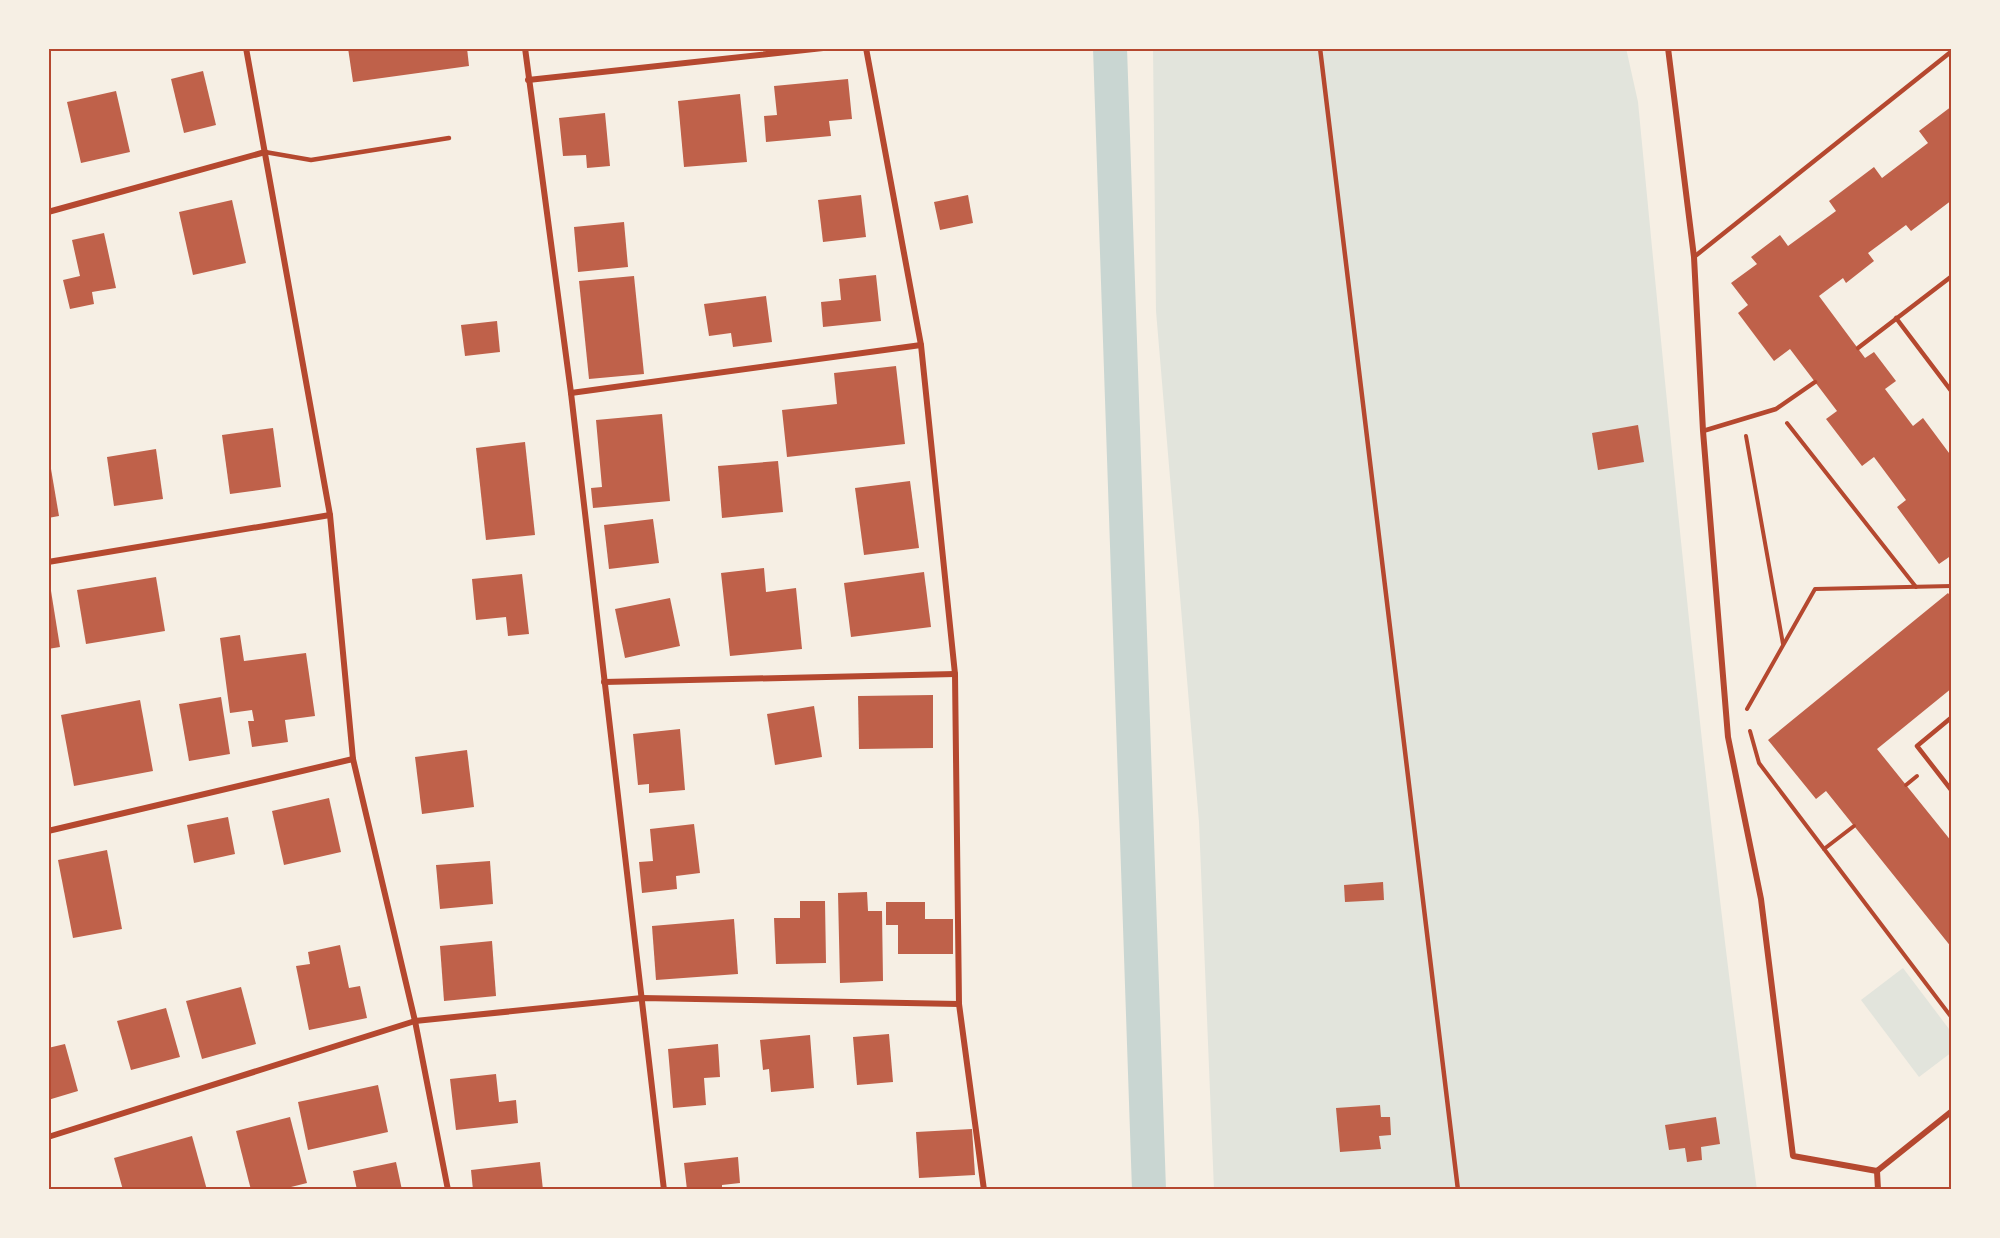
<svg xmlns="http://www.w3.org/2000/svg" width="2000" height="1238" viewBox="0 0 2000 1238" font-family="Helvetica,sans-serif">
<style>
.green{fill:#e2e4dc}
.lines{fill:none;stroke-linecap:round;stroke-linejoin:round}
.canal{stroke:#c9d6d2;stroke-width:34}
.building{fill:#bf614a}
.path{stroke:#b5482f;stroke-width:4}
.service{stroke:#b5482f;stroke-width:4.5}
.minor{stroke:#b5482f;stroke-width:6}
.neatline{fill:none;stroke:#b5482f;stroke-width:2}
</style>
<rect width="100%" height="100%" fill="#f6efe4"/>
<!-- green -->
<g class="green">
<path d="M1153 48H1626L1638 102C1673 465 1707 829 1757 1190H1214L1199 822 1156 311Z"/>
<polygon points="1903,968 1952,1033 1952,1052 1919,1077 1861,1000"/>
</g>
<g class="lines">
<!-- canal -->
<polyline class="canal" points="1110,48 1149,1190"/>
</g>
<!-- building -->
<g class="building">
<polygon points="348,48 467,48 469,66 353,82"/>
<polygon points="203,71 216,125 184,133 171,79"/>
<polygon points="848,79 852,119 829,121 831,136 766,142 764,116 777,115 774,86"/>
<polygon points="116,91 130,152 81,163 67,102"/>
<polygon points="740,94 747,162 684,167 678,101"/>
<polygon points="1952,106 1952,200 1911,231 1906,225 1868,253 1874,261 1846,283 1843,278 1819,296 1865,358 1874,352 1896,381 1885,389 1913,426 1923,418 1952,457 1952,555 1939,564 1897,507 1906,500 1874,457 1862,466 1826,419 1837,411 1790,349 1774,361 1738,313 1748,305 1731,283 1757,264 1751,257 1780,235 1788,246 1836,211 1829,201 1874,167 1882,178 1928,143 1919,131"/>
<polygon points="605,113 610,166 587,168 586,155 563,156 559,118"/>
<polygon points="861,195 866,237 823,242 818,200"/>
<polygon points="968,195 973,223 940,230 934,202"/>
<polygon points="232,200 246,263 193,275 179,212"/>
<polygon points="624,222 628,267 578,272 574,227"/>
<polygon points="104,233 116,288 92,292 94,304 70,309 63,280 80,276 72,240"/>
<polygon points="876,275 881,321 823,327 821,302 841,300 839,279"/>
<polygon points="634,276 644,374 589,379 579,281"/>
<polygon points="766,296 772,342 733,347 731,333 709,336 704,304"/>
<polygon points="497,321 500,352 465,356 461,325"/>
<polygon points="896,366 905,444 787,457 782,410 837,404 834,373"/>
<polygon points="662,414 670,501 593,508 591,488 602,487 596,420"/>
<polygon points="1638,425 1644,462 1598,470 1592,433"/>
<polygon points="273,428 281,487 230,494 222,435"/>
<polygon points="525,442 535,535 486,540 476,448"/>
<polygon points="156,449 163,499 114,506 107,457"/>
<polygon points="778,461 783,512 722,518 718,466"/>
<polygon points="51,469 59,516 48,518 48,470"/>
<polygon points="910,481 919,548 864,555 855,488"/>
<polygon points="653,519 659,563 609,569 604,525"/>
<polygon points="764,568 766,592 796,588 802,649 730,656 721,573"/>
<polygon points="924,572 931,627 851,637 844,583"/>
<polygon points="522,574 529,634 508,636 506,617 476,620 472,579"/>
<polygon points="156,577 165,631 86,644 77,590"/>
<polygon points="51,591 60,647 48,649 48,592"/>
<polygon points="1948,593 1952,598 1952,688 1877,749 1952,842 1952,948 1826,791 1816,799 1768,740"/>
<polygon points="670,598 680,646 625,658 615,609"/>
<polygon points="240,635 244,661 306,653 315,716 285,720 288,742 252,747 248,721 254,721 252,710 230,713 220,638"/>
<polygon points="933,695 933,748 859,749 858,696"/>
<polygon points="221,697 230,754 189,761 179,704"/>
<polygon points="140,700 153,771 74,786 61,715"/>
<polygon points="814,706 822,757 775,765 767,714"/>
<polygon points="680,729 685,790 649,793 649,784 638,785 633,734"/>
<polygon points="467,750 474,807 422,814 415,757"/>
<polygon points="329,798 341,852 284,865 272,811"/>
<polygon points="228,817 235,854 194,863 187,825"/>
<polygon points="694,824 700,873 676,876 677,889 642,893 639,862 653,861 650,829"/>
<polygon points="107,850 122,929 73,938 58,860"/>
<polygon points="490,861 493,904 440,909 436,865"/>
<polygon points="1383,882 1384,900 1345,902 1344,885"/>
<polygon points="867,892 868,911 882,911 883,981 840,983 838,893"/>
<polygon points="800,901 825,901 826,963 776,964 774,918 800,918"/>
<polygon points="886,902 925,902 925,919 953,919 953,954 898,954 898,925 886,925"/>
<polygon points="734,919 738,974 656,980 652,926"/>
<polygon points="492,941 496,996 444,1001 440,946"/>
<polygon points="340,945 349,988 360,986 367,1018 309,1030 296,966 310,964 308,952"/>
<polygon points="241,987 256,1044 202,1059 186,1001"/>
<polygon points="166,1008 180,1057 131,1070 117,1021"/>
<polygon points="889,1034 893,1082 857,1085 853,1037"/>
<polygon points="810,1035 814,1088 771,1092 769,1069 763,1070 760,1040"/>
<polygon points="65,1044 78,1091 48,1100 48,1048"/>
<polygon points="718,1044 720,1077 704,1078 706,1105 673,1108 668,1049"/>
<polygon points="496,1074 499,1102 516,1100 518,1123 456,1130 450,1079"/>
<polygon points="378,1085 388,1132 308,1150 298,1102"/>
<polygon points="1380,1105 1381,1117 1390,1117 1391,1135 1379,1136 1381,1149 1340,1152 1336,1108"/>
<polygon points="290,1117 307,1183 279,1190 251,1190 236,1131"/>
<polygon points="1716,1117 1720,1144 1701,1147 1702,1160 1687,1162 1685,1148 1669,1150 1665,1125"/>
<polygon points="972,1129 975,1175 919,1178 916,1132"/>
<polygon points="192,1136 207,1190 123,1190 114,1158"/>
<polygon points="738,1157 740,1183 722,1185 722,1190 687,1190 684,1163"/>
<polygon points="396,1162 402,1190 357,1190 353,1171"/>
<polygon points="540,1162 543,1190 473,1190 471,1170"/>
</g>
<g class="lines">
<!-- path -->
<g class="path">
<polyline points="1787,423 1916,587"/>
<polyline points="1746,436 1783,644"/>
<polyline points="1747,709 1815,589 1952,586"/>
<polyline points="1750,731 1759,763 1952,1018"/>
<polyline points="1906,785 1917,776"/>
<polyline points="1824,849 1854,826"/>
</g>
<!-- service -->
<g class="service">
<polyline points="1320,48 1458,1190"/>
<polyline points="265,152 311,160 449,138"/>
<polyline points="1694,257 1952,51"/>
<polyline points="1896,318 1952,392"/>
<polyline points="1858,348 1952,276"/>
<polyline points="1703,431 1776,409 1815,382"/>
<polyline points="1952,717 1917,746 1952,791"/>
</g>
<!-- minor -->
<g class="minor">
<polyline points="246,48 330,515 353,759 415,1021 448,1190"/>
<polyline points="525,48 571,393 664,1190"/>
<polyline points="866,48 921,345 955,674 959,1004 984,1190"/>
<polyline points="1668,48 1694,257 1703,431 1728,737 1761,899 1793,1156 1877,1171 1952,1111"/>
<polyline points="528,80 823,48"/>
<polyline points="48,212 265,152"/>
<polyline points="571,393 921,345"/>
<polyline points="48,562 330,515"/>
<polyline points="604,682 955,674"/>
<polyline points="48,831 353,759"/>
<polyline points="48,1137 415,1021 642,998 959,1004"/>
<polyline points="1877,1171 1878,1190"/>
</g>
</g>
<!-- border -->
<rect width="2000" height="1238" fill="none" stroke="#f6efe4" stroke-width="99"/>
<rect x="50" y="50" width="1900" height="1138" class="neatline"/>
</svg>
